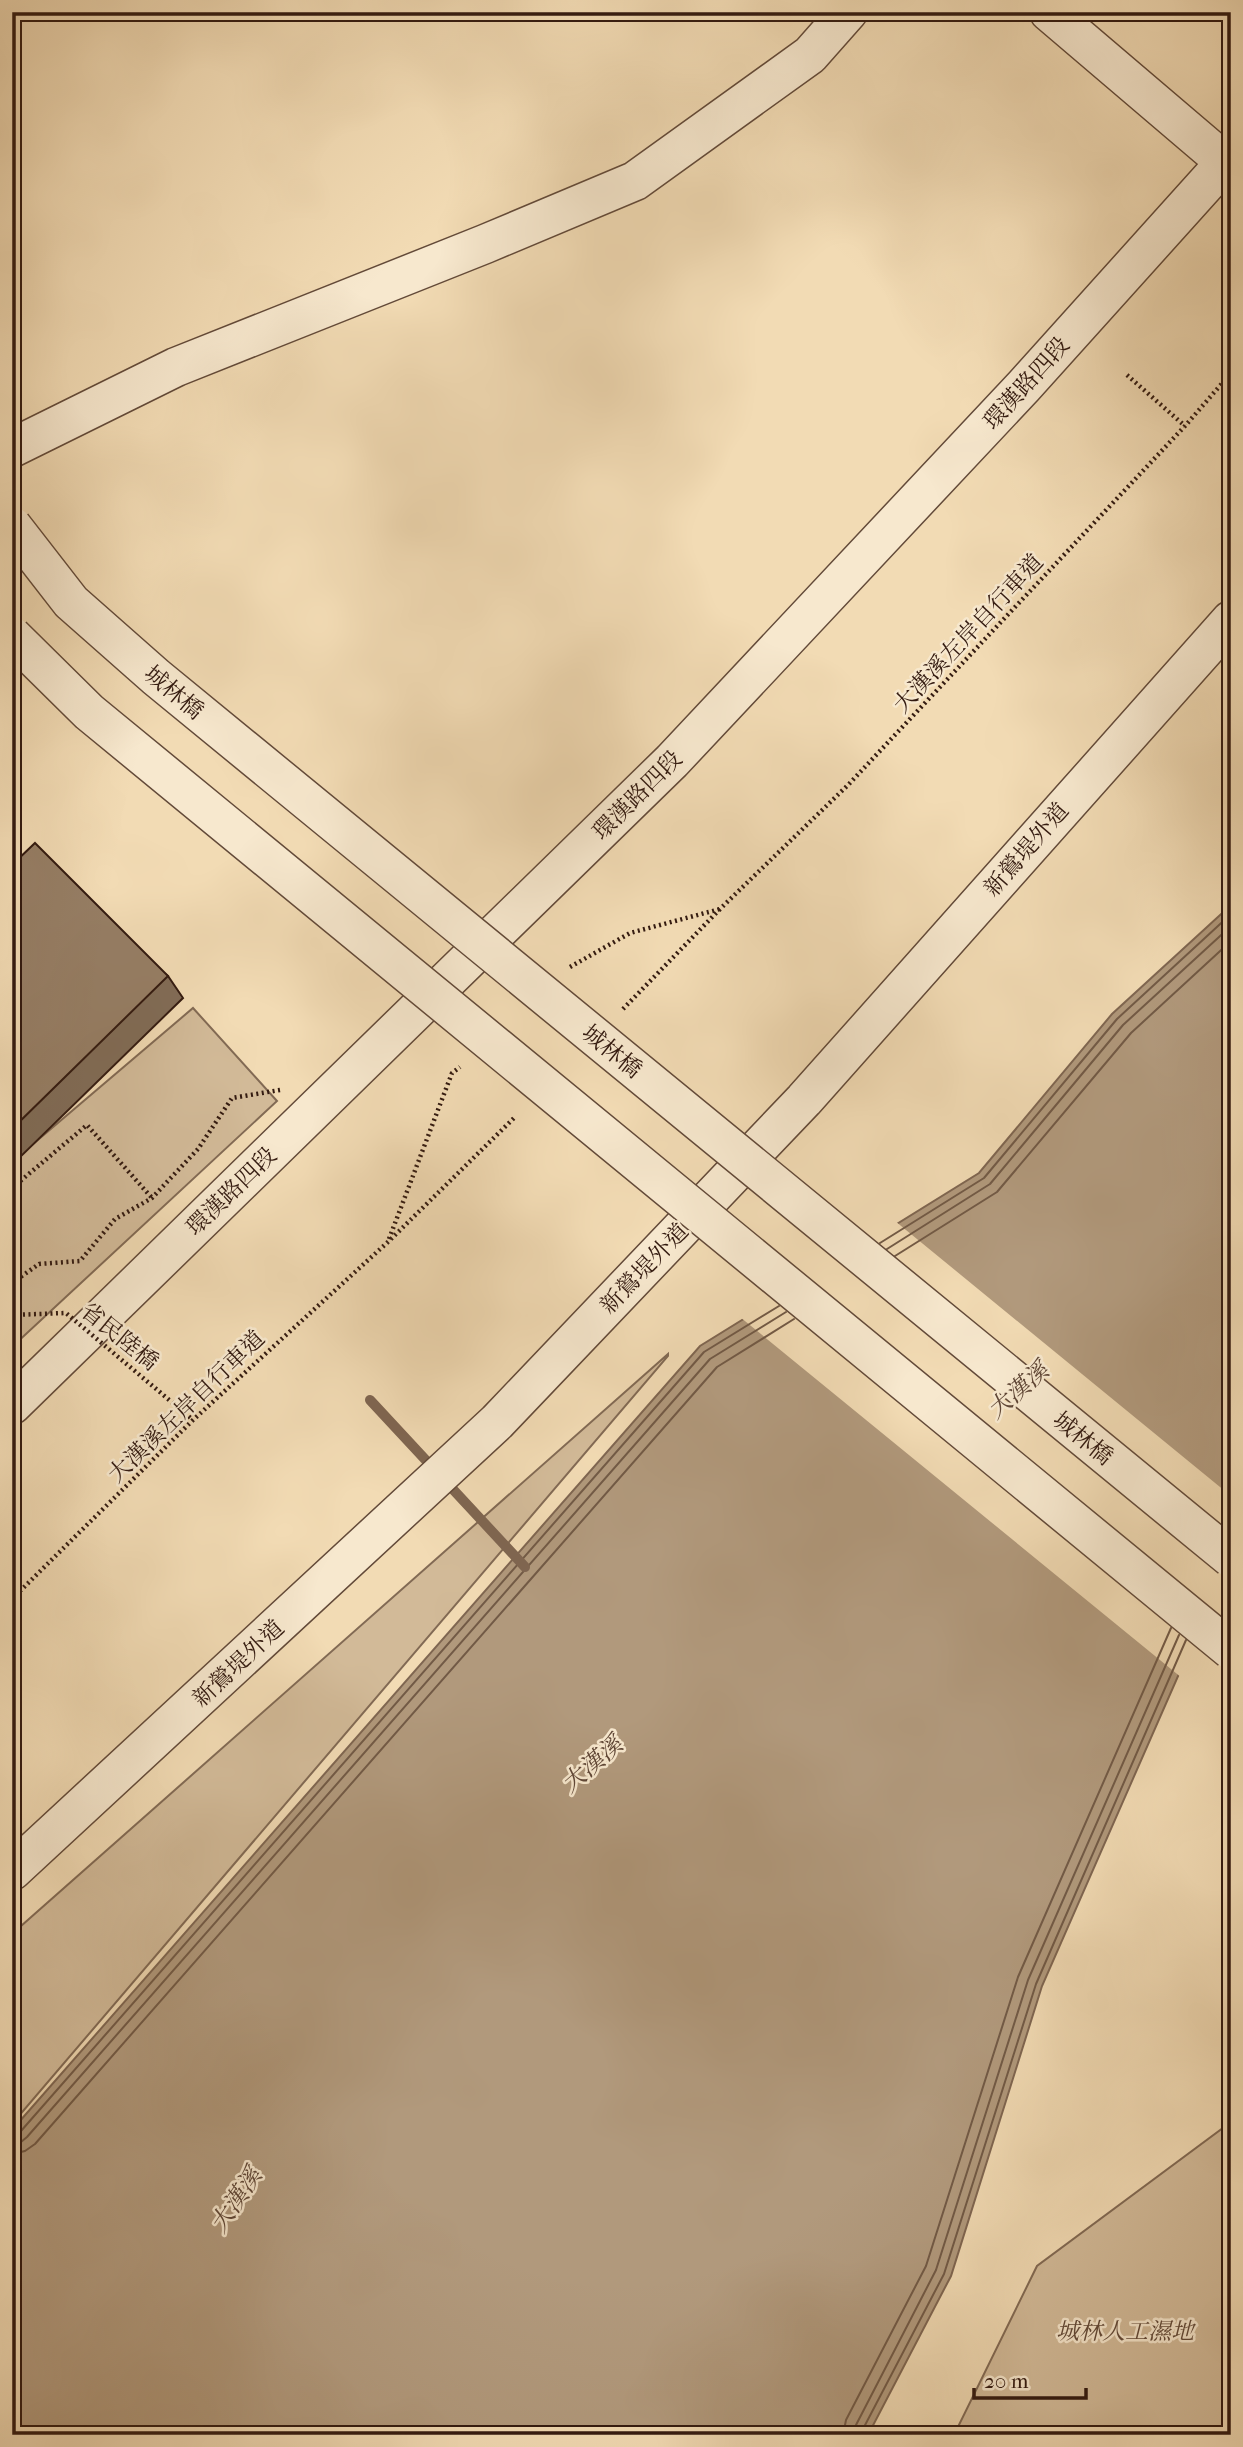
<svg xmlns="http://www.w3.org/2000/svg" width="1243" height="2447" viewBox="0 0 1243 2447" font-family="'IM FELL French Canon','Noto Serif TC',serif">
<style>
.green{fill:#d2ba98;stroke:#826a54;stroke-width:2}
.water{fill:#b1997c;stroke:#7f6651;stroke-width:2}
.pier{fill:#f2dbb4}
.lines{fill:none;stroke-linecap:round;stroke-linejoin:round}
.shore{stroke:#725a46;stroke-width:2}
.stream{stroke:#7f6651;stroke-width:10}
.minor-casing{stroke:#634a39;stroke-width:41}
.path{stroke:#331a10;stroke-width:4.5;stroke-dasharray:2 3.5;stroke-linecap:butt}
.minor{stroke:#f7e8ce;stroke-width:38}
.minor-bridge-casing{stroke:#634a39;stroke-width:41;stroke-linecap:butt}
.path-bridge{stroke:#331a10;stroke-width:4.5;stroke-dasharray:2 3.5;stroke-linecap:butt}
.minor-bridge{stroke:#f7e8ce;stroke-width:38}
.wall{fill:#816c57;stroke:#331a10;stroke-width:2}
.building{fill:#967e65;stroke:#331a10;stroke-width:2}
.labels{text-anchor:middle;stroke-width:5;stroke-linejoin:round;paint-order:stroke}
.street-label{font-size:23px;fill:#331a10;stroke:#f7e8ce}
.park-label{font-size:23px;font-style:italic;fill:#634a39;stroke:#f7e8ce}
.water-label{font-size:24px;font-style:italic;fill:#5f4636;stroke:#f7e8ce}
</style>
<rect width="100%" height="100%" fill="#f2dbb4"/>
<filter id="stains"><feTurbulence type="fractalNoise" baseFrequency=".00286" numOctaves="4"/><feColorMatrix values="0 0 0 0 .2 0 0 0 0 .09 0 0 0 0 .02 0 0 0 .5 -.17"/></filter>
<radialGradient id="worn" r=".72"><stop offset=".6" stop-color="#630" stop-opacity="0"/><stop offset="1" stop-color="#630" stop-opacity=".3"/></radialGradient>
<!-- green -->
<g class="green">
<polygon points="193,1008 277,1101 12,1347 12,1162"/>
<polygon points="668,1354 668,1356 12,2124 12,1934"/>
<polygon points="1231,2122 1231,2435 954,2435 1037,2266"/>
</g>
<!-- water -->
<polygon class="water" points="1231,905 1231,1585 1211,1601 1042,1986 951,2276 868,2435 12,2435 12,2130 700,1346 979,1173 1112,1014"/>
<!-- pier -->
<polygon class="pier" points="895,1221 1231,1496 1231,1589 1214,1603 1182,1678 740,1317"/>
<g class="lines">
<!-- shore -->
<g class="shore">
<polyline points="880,1243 984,1178 1117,1019 1231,914"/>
<polyline points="887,1249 990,1184 1123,1025 1231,926"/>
<polyline points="895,1256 997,1192 1131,1033 1231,941"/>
<polyline points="12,2134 21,2131 704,1352 779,1306"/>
<polyline points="12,2143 21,2142 27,2137 710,1359 786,1312"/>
<polyline points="12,2154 25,2151 35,2144 717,1367 794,1319"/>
<polyline points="843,2435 846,2420 926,2266 1018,1977 1171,1628"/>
<polyline points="854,2435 856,2425 936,2270 1028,1980 1179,1635"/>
<polyline points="863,2435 863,2429 944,2274 1036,1984 1186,1640"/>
</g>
<!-- stream -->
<polyline class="stream" points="370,1400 525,1567"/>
<!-- minor casing -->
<g class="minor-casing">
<g id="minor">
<polyline points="1049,12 1225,162"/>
<polyline points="12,448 176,367 485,244 635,181 810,55 848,12"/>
<polyline points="12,1405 672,761 1024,386 1231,156"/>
<polyline points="12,1871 497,1422 804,1100 1231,620"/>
</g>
</g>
<!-- path -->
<g class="path">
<polyline points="1127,375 1185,426"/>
<polyline points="570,967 630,933 720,909"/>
<polyline points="623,1009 721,908 848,785 1185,426 1231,373"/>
<polyline points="12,1188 87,1125 152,1198"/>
<polyline points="389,1239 452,1073 460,1067"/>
<polyline points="12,1283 39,1264 80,1261 115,1219 152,1198 198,1149 232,1098 280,1090"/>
<polyline points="12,1599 193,1420 389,1241 514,1118"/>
</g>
<!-- minor -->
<use href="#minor" class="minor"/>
<!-- minor-bridge casing -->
<g class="minor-bridge-casing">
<g id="minor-bridge">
<polyline points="12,526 71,602 156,677 1231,1558"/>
<polyline points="12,636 89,712 1231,1650"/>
</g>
</g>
<!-- path-bridge -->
<polyline class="path-bridge" points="12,1315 66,1313 193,1420"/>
<!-- minor-bridge -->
<use href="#minor-bridge" class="minor-bridge"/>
</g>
<!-- wall -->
<polygon class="wall" points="12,865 168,976 183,998 12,1165"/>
<!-- building -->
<polygon class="building" points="35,843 168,976 12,1129 12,865"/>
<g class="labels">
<!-- street labels -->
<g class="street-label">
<text transform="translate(1026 383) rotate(-48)" y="8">環漢路四段</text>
<text transform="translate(968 633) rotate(-47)" y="8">大漢溪左岸自行車道</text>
<text transform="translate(174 692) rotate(40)" y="8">城林橋</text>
<text transform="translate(637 795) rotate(-45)" y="8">環漢路四段</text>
<text transform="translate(1026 849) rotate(-49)" y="8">新鶯堤外道</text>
<text transform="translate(612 1051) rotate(39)" y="8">城林橋</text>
<text transform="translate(231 1191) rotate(-44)" y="8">環漢路四段</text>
<text transform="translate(644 1268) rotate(-46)" y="8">新鶯堤外道</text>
<text transform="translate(120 1336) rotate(39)" y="8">省民陸橋</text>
<text transform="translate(186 1406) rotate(-44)" y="8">大漢溪左岸自行車道</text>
<text transform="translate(1083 1438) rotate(39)" y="8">城林橋</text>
<text transform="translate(238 1663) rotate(-43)" y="8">新鶯堤外道</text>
</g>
<!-- park labels -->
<g class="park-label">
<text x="1125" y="2339">城林人工濕地</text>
</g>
<!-- water labels -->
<g class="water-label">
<text transform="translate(1018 1390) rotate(-41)" y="8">大漢溪</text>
<text transform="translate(592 1764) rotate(-41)" y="8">大漢溪</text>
<text transform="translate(236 2200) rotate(-56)" y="8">大漢溪</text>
</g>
</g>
<!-- margin -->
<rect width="1243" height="2447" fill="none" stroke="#f2dbb4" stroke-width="42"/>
<rect x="14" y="14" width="1215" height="2419" fill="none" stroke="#331a10" stroke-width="3.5"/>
<rect x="21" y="21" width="1201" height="2405" fill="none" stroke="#331a10" stroke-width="2"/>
<!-- scale -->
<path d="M974 2388v10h112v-10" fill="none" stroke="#331a10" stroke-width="3.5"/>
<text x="984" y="2388" font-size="21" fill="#331a10" stroke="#f7e8ce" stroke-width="5" paint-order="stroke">20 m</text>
<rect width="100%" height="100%" filter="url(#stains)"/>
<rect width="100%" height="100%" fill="url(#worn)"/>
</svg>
